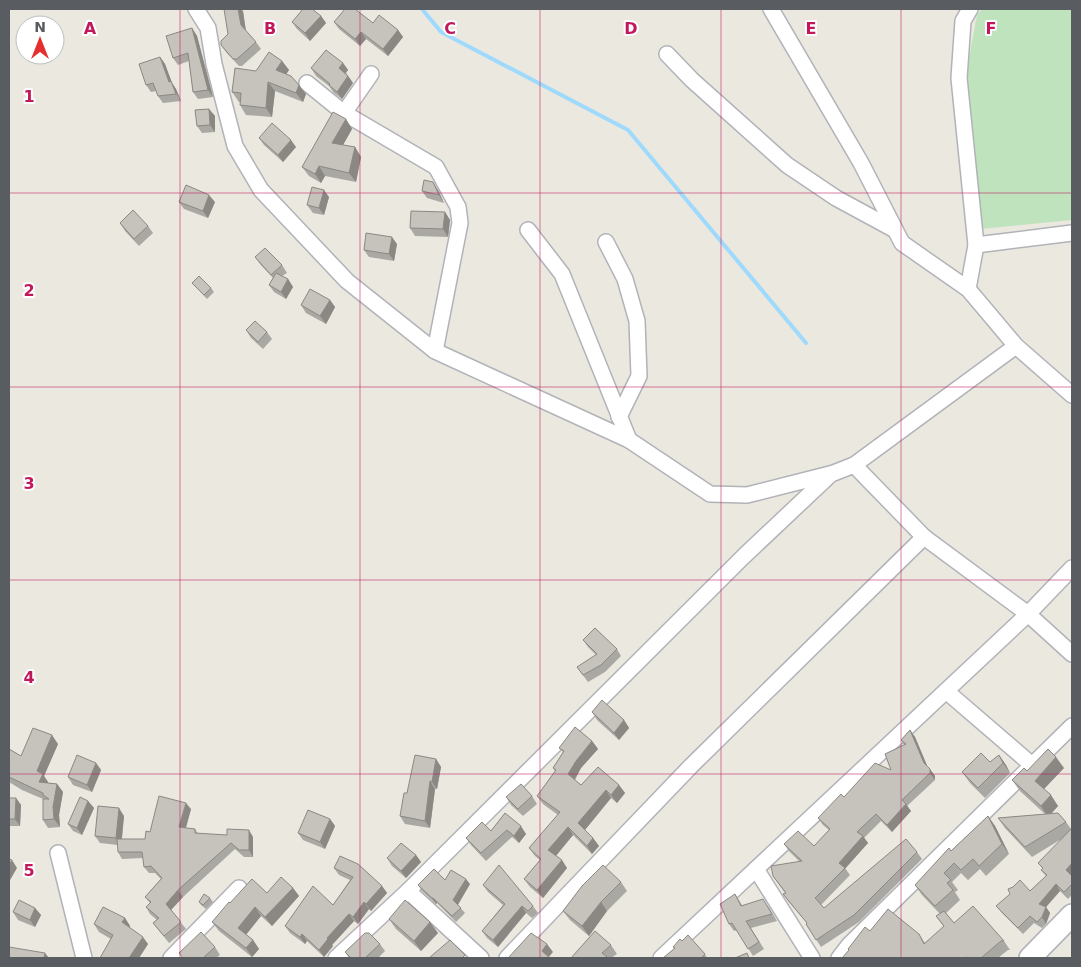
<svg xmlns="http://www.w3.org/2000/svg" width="1081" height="967" viewBox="0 0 1081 967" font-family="'DejaVu Sans',sans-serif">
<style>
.green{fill:#bfe3bc}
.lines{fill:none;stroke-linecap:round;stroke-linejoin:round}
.stream{stroke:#9fdafc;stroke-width:4}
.minor-casing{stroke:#b1b3b8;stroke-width:18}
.secondary-casing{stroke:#b0b4b8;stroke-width:24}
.minor{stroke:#fff;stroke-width:15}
.secondary{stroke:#fff;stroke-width:21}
.wall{fill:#aaa8a3}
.shaded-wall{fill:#8b8884}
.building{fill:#c6c3bd;stroke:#8b8884}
.grid{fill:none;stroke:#c2185b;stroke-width:1;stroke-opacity:0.55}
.grid-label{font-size:16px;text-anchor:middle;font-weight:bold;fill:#c2185b;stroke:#fff;stroke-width:4;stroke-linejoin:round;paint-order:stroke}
</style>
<rect width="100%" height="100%" fill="#ebe8e0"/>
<!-- green -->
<polygon class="green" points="982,9 1072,9 1072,220 981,229 966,74 977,15"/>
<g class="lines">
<!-- stream -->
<polyline class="stream" points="422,9 441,32 628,130 806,343"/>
<!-- minor casing -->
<g class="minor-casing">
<g id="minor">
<polyline points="196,9 208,28 214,64 235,146 261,190 347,281 435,351 629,440 710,494 747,495 830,474"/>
<polyline points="771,9 861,163 902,243 968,289 1016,346 1072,395"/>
<polyline points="667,54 692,80 787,165 836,198 895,230"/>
<polyline points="307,83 344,113 436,167 458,207 460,223 435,351"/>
<polyline points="344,113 371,74"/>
<polyline points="528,230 562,274 629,440"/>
<polyline points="606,242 625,279 637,321 639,376 619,417"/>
<polyline points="976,245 1072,233"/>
<polyline points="968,289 976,245 959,78 963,21 970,9"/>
<polyline points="854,465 924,537 1028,614 1072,654"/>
<polyline points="946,691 1032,765"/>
<polyline points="58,853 84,958"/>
<polyline points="756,869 812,958"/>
<polyline points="408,891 481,958"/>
<polyline points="171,958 239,888"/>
<polyline points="336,958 408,891 744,556 831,474 854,465 1016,346"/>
<polyline points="507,958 691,766 924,537"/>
<polyline points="661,958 1028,614 1072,568"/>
<polyline points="839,958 849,945 1072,726"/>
</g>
</g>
<!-- secondary casing -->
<g class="secondary-casing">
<polyline id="secondary" points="1030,958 1072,915"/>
</g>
<!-- minor -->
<use href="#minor" class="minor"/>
<!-- secondary -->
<use href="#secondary" class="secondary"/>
</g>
<!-- wall -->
<g class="wall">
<polygon points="243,11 246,31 256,42 261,49 242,66 239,66 226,52 221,45 228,34"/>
<polygon points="321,16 326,23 310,41 297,29 292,22"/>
<polygon points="334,22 398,30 403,37 388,56 366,39 360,46 339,29"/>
<polygon points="192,28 197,36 213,97 198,99 193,92 189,61 178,65 173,58"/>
<polygon points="160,57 165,64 172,83 176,89 181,101 163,103 158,96 156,91 151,92 146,85"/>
<polygon points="282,61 289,70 286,74 306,94 303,102 275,91 272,117 246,115 240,105 240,102 239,102 232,92 256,71"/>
<polygon points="343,63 348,70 346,73 353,83 342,99 334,93 329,86 316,76 311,68"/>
<polygon points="209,109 215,116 215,132 202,133 197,126"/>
<polygon points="346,119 352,129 343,145 355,147 361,157 356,182 325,176 321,183 309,176 302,167"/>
<polygon points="259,138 296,147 283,162 264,145"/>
<polygon points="438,190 444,203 427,198 422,191"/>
<polygon points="329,197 324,215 313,213 307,205"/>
<polygon points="179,202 215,202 208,218 184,209"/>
<polygon points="445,212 450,220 448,237 415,236 410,228"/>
<polygon points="120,223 148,226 153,233 139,246 125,231"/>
<polygon points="397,244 394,261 369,257 364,250"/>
<polygon points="255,257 282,265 287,273 282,276 288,279 293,287 286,299 274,292 269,285 273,278 260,264"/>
<polygon points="192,283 211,288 214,292 207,299"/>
<polygon points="330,300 335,307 326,324 306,313 301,305"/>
<polygon points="246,330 267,332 272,339 263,349 251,338"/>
<polygon points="583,640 617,649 621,656 605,672 588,682 577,667 596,655 588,647"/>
<polygon points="592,712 624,720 629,728 619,740 597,720"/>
<polygon points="910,730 915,737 927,766 935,776 935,780 907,806 911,811 892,832 881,821 864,838 868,843 845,868 850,875 821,905 824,908 917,852 922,859 859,922 821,947 806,924 807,923 788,901 783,894 785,893 773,876 800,862 789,851 784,844 814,846 829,830 823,825 818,818 844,797 891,770 904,745 901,740"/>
<polygon points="592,741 598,749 581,768 575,780 581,785 619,785 625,793 617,803 611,798 585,830 593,838 599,846 592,854 573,835 556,856 567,868 543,898 530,887 524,879 540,860 535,856 529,848 558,815 543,804 537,796 555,771 553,768 563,752 559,748"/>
<polygon points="58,744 44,776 48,782 48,783 57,784 63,792 59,815 60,827 48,828 43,820 43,799 22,790 9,782 9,749 21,756"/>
<polygon points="999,755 1006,765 1010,773 985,798 970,783 962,772 990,762"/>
<polygon points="436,759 441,767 437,789 435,789 430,828 405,824 400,816 407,793"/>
<polygon points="96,763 101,770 92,792 73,785 68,777"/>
<polygon points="1064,768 1044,789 1058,806 1051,814 1066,822 1071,829 1071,875 1072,876 1072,895 1068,899 1060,891 1046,907 1050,913 1046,924 1042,928 1034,923 1023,934 1001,912 996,906 1030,891 1046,876 1041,870 1043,869 1038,863 1063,838 1032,857 1005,828 998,818 1045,814 1020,791 1012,780 1027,771"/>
<polygon points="532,796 537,804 523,816 511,805 506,797"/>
<polygon points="9,798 16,798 21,805 20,826 9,826"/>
<polygon points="88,801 94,808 82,835 73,831 68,824"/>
<polygon points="191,809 186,828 195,829 198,834 253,837 253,857 244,857 235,849 183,897 171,910 186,929 169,943 153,923 157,920 150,914 146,907 150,903 145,897 161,879 155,873 149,873 144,867 143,858 122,859 118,852 118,845 100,843 95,836 124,816 122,839 145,839 150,832"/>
<polygon points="505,813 526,834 519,843 512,837 486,861 471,845 466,838 491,831"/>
<polygon points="988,816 995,826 1009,854 986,876 980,869 968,880 961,873 952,882 958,890 955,892 960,900 946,913 954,923 1004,941 1010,950 1008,950 998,958 842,958 870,931 919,934 925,943 944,927 936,916 940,914 922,895 915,885"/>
<polygon points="330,819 335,826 325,849 303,840 298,833"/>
<polygon points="416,855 421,862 406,878 392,866 387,858"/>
<polygon points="334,868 382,886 387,893 371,911 369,909 358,924 354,921 332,945 333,946 324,957 307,941 305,944 290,933 285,926 333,905 350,880 339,875"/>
<polygon points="445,880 470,884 458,905 465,913 456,922 437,903 436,904 422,891 418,885"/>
<polygon points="621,882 627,891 607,911 589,936 570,920 563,911"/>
<polygon points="483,885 533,906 538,913 532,918 526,913 498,947 487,938 482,931 503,905 488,892"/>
<polygon points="293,888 299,896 272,926 261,916 246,935 253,940 259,949 252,957 219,931 212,922 230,903 267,893"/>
<polygon points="735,894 742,905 768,906 777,921 751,928 764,949 753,956 737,930 734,931 729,924"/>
<polygon points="210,898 213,902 206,909 201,905 199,902"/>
<polygon points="35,908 41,915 35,927 18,920 13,912"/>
<polygon points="125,918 130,926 129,927 148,944 139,958 100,958 111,939 99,932 94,924"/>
<polygon points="389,919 438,933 421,951 396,929"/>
<polygon points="682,941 705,954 707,958 663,958 674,949 673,947"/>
<polygon points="380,944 385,951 378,958 349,958 345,952"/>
<polygon points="611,945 617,954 611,958 571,958"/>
<polygon points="215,947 220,955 216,958 183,958"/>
</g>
<!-- shaded-wall -->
<g class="shaded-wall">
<polygon points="238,9 241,9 243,11 246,32 241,25"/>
<polygon points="321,16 326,23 310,41 305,33"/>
<polygon points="192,28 197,36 213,97 208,90"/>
<polygon points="398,30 403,37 388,56 383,49"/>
<polygon points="361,32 366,39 360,46 355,39"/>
<polygon points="160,57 165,64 172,83 176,89 181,101 169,82"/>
<polygon points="282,61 289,70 283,79 276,70"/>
<polygon points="343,63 348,70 344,75 339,68"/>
<polygon points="348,76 353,83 342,99 337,92"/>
<polygon points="268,82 275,91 272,117 266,108"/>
<polygon points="299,85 306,94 303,102 296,93"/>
<polygon points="209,109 215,116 215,132 210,125"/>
<polygon points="346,119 352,129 339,152 332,143"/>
<polygon points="291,140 296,147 283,162 278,155"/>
<polygon points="355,147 361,157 356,182 349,173"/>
<polygon points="319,166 325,176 321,183 315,174"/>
<polygon points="433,182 438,190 444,203 439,195"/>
<polygon points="324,190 329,197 324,215 319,208"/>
<polygon points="209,195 215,202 208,218 203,211"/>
<polygon points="445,212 450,220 448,237 443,229"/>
<polygon points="392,237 397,244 394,261 389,254"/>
<polygon points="288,279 293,287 286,299 281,292"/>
<polygon points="330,300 335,307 326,324 320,316"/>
<polygon points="624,720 629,728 619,740 614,733"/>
<polygon points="910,730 915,737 929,770 924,763"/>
<polygon points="52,735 58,744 44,776 48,782 45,790 39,782 37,771"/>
<polygon points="592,741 598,749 581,768 573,782 568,774 576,761"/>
<polygon points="999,755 1006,765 1010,773 1003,763"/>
<polygon points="1056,757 1064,768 1042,791 1035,781"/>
<polygon points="436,759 441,767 437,789 432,782"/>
<polygon points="96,763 101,770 92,792 87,785"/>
<polygon points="930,769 935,776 935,780 930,773"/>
<polygon points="430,781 435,789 430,828 425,821"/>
<polygon points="57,784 63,792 59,815 60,827 54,819 53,807"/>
<polygon points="619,785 625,793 617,803 611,795"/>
<polygon points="606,790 611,798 584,831 578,823"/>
<polygon points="1051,795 1058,806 1048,817 1041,806"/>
<polygon points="16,798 21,805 20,826 15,819"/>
<polygon points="88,801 94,808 82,835 77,828"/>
<polygon points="186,803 191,809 184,834 179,827"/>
<polygon points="906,804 911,811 892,832 887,825"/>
<polygon points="119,808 124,816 121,845 116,838"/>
<polygon points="988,816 995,826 1009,854 1002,844"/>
<polygon points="330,819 335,826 325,849 320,842"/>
<polygon points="521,826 526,834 519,843 514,836"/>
<polygon points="568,827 573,835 554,858 548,850"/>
<polygon points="249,830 253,837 253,857 249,850"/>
<polygon points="863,836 868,843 844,870 839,863"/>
<polygon points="593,838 599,846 592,854 587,846"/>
<polygon points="416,855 421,862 406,878 401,871"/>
<polygon points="12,860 17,868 9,882 9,865"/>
<polygon points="562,860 567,868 543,898 537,890"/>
<polygon points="1072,863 1072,874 1070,876 1066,870"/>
<polygon points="466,879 470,884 457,906 453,900"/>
<polygon points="1056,884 1060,891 1046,907 1050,913 1046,924 1042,917 1039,904"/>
<polygon points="382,886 387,893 371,911 366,904"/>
<polygon points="293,888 299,896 272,926 265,917"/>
<polygon points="178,890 183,897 170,911 166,904"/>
<polygon points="432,898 433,898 437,903 436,904"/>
<polygon points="364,902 369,909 358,924 353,917"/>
<polygon points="601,902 607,911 589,936 582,926"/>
<polygon points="522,906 526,913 498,947 493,940"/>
<polygon points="255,907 261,916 244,937 238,928"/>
<polygon points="35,908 41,915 35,927 30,920"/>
<polygon points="349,914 354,921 332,945 333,946 324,957 319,950 327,938"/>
<polygon points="125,918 130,926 128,930 122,922"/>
<polygon points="430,922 438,933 421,951 414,941"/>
<polygon points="302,934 307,941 305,944 300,937"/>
<polygon points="143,937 148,944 139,958 129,958"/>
<polygon points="253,940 259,949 252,957 246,948"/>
<polygon points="547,944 553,952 548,958 542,951"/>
<polygon points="45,953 49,958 44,958"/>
</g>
<!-- building -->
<g class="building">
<polygon points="224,9 238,9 241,25 256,42 237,59 233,59 221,45 221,41 228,34"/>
<polygon points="303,9 312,9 321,16 305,33 292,22"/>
<polygon points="345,9 355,9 373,23 379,15 398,30 383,49 361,32 355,39 334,22"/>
<polygon points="192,28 208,90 193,92 188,53 173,58 166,36"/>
<polygon points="326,50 343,63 339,68 348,76 337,92 329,85 330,84 311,68"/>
<polygon points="269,52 282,61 276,70 291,76 299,85 296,93 268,82 266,108 240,105 241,93 232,92 235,68 256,71"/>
<polygon points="160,57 169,82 171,81 176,94 158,96 153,83 146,85 139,64"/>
<polygon points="209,109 210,125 197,126 195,110"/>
<polygon points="333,112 346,119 332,143 355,147 349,173 319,166 315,174 302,167"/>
<polygon points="272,123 291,140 278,155 259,138"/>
<polygon points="424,180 433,182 439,195 422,191"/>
<polygon points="186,185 209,195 203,211 179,202"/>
<polygon points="312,187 324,190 319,208 307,205"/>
<polygon points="133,210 148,226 134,239 120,223"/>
<polygon points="411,211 445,212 443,229 410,228"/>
<polygon points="366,233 392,237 389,254 364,250"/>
<polygon points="265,248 282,265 271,275 255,257"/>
<polygon points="276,273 288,279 281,292 269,285"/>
<polygon points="199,276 211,288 204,295 192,283"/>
<polygon points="310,289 330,300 320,316 301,305"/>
<polygon points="255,321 267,332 258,342 246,330"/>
<polygon points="595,628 617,649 601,665 583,675 577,667 597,654 583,640"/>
<polygon points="602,700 624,720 614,733 592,712"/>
<polygon points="575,727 592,741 576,761 568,774 581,785 598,767 619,785 611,795 606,790 578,823 593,838 587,846 568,827 548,850 562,860 537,890 524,879 541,859 529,848 560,812 537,796 556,770 553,768 564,751 559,748"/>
<polygon points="33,728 52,735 37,771 43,774 39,782 57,784 53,807 54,819 43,820 43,799 49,799 43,795 43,793 9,777 9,749 21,756"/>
<polygon points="910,730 924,763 930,769 930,773 902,800 906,804 887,825 876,814 857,832 863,836 839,863 845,868 815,898 824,908 906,839 917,852 854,915 816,940 806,924 807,923 783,894 786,893 773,876 771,866 802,861 784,844 798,831 814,846 830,829 818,818 841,794 844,797 875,763 891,770 885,754 906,744 901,740"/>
<polygon points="1048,749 1056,757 1035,781 1051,795 1041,806 1012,780 1024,768 1027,771"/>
<polygon points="981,753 990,762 999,755 1003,763 978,788 962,772"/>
<polygon points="77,755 96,763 87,785 68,777"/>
<polygon points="415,755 436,759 432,782 430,781 425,821 400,816 404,793 407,793"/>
<polygon points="521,784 532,796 518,809 506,797"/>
<polygon points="159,796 186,803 179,827 195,829 195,833 227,835 227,829 249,830 249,850 239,850 231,843 178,890 166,904 181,922 164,936 153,923 159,918 146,907 151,902 145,897 162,878 151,866 144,867 142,852 118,852 117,839 145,839 146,831 150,832"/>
<polygon points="80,797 88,801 77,828 68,824"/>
<polygon points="9,798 16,798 15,819 9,819"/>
<polygon points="98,806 119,808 116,838 95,836"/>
<polygon points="308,810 330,819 320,842 298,833"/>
<polygon points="505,813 521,826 514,836 507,830 481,853 466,838 482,822 491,831"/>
<polygon points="1058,813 1066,822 1025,847 998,818"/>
<polygon points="988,816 1002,844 979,866 973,859 961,870 954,863 944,873 951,880 947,883 953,890 935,906 915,885 949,848 951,851"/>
<polygon points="1072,828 1072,863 1066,870 1072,876 1072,884 1064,892 1056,884 1039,904 1046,907 1042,917 1037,922 1030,916 1018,928 996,906 1010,894 1008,889 1013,887 1020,880 1030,891 1047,875 1041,870 1043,868 1038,863"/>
<polygon points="401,843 416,855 401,871 387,858"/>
<polygon points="340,856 358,864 382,886 366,904 364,902 353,917 349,914 327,938 328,939 319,950 302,934 300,937 285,926 313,886 333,905 353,877 334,868"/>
<polygon points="9,859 12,860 9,865"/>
<polygon points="499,865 533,906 528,911 522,906 493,940 482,931 505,904 483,885"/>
<polygon points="603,865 621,882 601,902 582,926 563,911 582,886"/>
<polygon points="434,869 445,880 451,870 466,879 453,900 461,908 452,916 433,898 432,898 418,885"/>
<polygon points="281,877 293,888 265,917 255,907 238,928 253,940 246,948 212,922 229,902 230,903 252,879 267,893"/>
<polygon points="204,894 210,898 203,905 199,902"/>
<polygon points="735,894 741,906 763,899 772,914 746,921 759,942 748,949 732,923 729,924 720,904"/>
<polygon points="19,900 35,908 30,920 13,912"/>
<polygon points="405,900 430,922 414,941 389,919"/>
<polygon points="973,906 1004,941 1001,941 981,958 969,958 967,957 966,958 842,958 849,950 848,949 865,927 870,931 888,909 919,934 924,944 944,926 936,916 944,911 954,923"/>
<polygon points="103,907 125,918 122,922 143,937 129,958 100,958 113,935 94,924"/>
<polygon points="595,931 611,945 602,953 607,957 605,958 571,958"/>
<polygon points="201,932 215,947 203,958 183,958 179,953"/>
<polygon points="365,933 369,933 380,944 365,958 351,958 345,952"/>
<polygon points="531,933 547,944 542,951 550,958 508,958"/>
<polygon points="688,935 705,954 701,958 663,958 675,948 673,947 680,939 682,941"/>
<polygon points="450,940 465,955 462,958 429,958"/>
<polygon points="9,947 45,953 44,958 9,958"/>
<polygon points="747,953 749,958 735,958"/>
</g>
<!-- grid -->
<path class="grid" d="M180 9V958M360 9V958M540 9V958M721 9V958M901 9V958M9 193H1072M9 387H1072M9 580H1072M9 774H1072"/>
<g class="grid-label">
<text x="90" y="34">A</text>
<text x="270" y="34">B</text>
<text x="450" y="34">C</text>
<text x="631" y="34">D</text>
<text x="811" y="34">E</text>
<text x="991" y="34">F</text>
<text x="29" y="102">1</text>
<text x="29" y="296">2</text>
<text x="29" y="489">3</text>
<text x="29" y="683">4</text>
<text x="29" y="876">5</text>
</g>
<!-- border -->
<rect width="1081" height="967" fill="none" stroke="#595d61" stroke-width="20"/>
<!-- north arrow -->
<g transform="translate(40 40)"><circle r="24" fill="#ffffff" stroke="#bdbec0"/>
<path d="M0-4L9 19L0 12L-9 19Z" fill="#e3302e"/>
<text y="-8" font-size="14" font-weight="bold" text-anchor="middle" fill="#595d61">N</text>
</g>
</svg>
